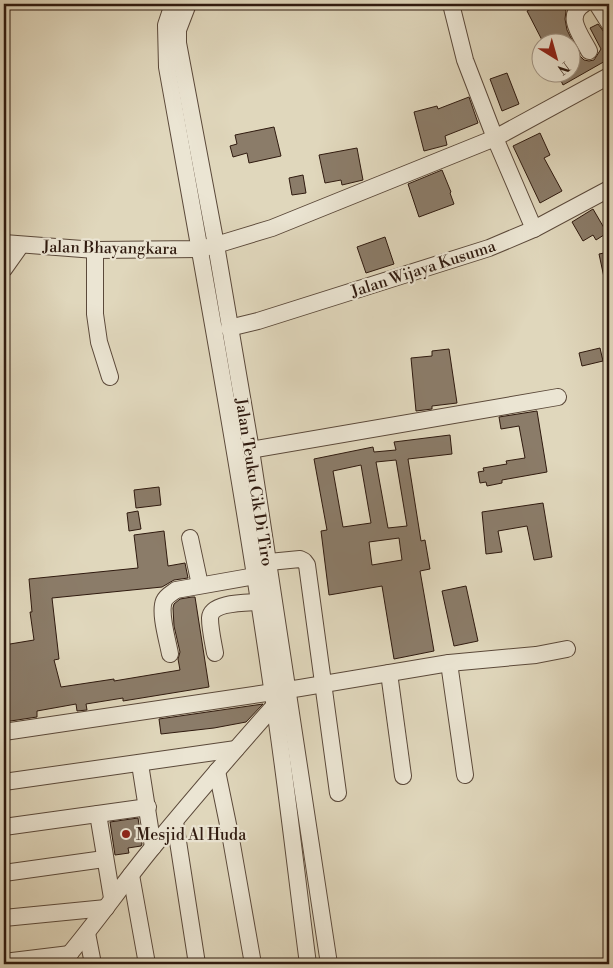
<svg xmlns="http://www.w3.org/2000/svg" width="613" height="968" viewBox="0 0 613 968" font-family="'Libre Bodoni',serif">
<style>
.building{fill:#8b7c69;stroke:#2f1a0f;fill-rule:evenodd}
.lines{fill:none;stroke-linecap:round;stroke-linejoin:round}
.minor-casing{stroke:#5b493a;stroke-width:18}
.minor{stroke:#ebe5d3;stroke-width:16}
.poi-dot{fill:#8f2418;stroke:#ebe5d3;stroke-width:2}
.labels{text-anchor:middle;stroke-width:4.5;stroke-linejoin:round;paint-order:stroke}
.street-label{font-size:16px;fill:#2f1a0f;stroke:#ebe5d3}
.poi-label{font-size:16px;fill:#2f1a0f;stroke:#ebe5d3;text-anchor:start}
</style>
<rect width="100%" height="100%" fill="#e0d7bc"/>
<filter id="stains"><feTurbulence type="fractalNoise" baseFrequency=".004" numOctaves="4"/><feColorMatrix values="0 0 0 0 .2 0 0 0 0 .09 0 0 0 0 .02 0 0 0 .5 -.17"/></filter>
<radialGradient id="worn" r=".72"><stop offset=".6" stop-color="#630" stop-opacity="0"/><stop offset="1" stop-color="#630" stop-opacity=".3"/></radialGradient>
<!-- building -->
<g class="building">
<polygon points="541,4 562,4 566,11 565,19 567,30 580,56 584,60 589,61 594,60 601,49 590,28 598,24 604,32 609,33 609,64 607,60 563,85 557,72 570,72 570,42 543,42 527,11"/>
<polygon points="507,73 519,104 502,111 490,79"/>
<polygon points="469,97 478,123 445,136 447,145 424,151 414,112 437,106 438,109"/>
<polygon points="274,127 281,156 249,163 247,153 233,157 230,146 237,144 235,135"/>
<polygon points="540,133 550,155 544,158 562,191 540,203 513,146"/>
<polygon points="357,148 363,180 342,185 341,180 325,183 319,155"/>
<polygon points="442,170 451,192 450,193 454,204 419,217 408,184"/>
<polygon points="303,175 306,193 292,195 289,178"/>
<polygon points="593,209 607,233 596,240 593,235 583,241 572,222"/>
<polygon points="385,237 394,264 366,273 357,247"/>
<polygon points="609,252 609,282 605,282 599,254"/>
<polygon points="600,348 603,361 582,366 579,353"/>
<polygon points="449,349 457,403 432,406 432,409 416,411 411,358 432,356 432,351"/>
<polygon points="537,411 547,472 502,480 502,483 487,486 486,482 480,483 478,472 484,471 483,468 507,464 506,461 525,458 519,426 501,429 499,417"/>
<path d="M450 435 452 454 408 459 421 541 425 540 430 569 420 571 434 651 394 659 382 586 329 595 321 531 327 530 314 459 373 447 374 452 396 450 394 442ZM396 460 407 526 388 528 376 462ZM361 465 371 523 343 527 333 471ZM399 538 402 560 372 565 369 542Z"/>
<polygon points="159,487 161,505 136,508 134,490"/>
<polygon points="543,503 552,557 534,560 527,526 498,531 502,552 486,554 482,512"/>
<polygon points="138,511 141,529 129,531 127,513"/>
<polygon points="164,531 168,566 185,563 188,578 174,580 162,587 52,598 59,659 54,660 61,687 114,679 114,681 180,670 178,659 180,652 174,626 173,608 174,604 180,599 192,597 195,597 209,687 123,701 123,698 86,704 87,710 77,711 76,704 37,711 37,717 4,722 4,645 34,640 30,612 32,612 29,579 138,568 134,535"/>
<polygon points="466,586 478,641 454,646 442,591"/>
<polygon points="263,704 246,722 214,728 161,734 159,719"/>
<polygon points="138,818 142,844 141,846 128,848 129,853 115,855 110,822"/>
</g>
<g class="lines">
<!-- minor casing -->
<g class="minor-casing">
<g id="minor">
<path d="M173 4 166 25 167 67C204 273 242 480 272 688 286 780 296 872 308 964"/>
<polyline points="188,4 178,30 178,43 216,245 251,450 329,964"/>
<polyline points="451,4 465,60 495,138 534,229"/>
<path d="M584 4C564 16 581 35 589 51"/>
<polyline points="597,4 609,23"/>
<polyline points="4,243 95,250 200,249 216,245 272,228 495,138 609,76"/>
<polyline points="95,250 95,314 99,342 110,377"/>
<polyline points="4,269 21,245"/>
<polyline points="229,328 258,321 489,248 534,229 609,189"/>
<polyline points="251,450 558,397"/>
<polyline points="190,538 200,585"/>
<polyline points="269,562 300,559 304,561 307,565 338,793"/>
<path d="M215 653C213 642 210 629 210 618 211 602 247 603 259 602"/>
<path d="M170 654C168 642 159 613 164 601 166 596 172 593 176 590L255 576"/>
<polyline points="449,663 465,775"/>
<polyline points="389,673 403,776"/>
<polyline points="4,732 300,688 449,663 536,655 567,649"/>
<polyline points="140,764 153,847"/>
<polyline points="217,771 231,839 253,964"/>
<polyline points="4,782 236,749"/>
<polyline points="98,814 112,898"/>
<polyline points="175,822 197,964"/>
<polyline points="4,827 148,807"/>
<polyline points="4,873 104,859"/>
<polyline points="131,875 147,964"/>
<polyline points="4,918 106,908"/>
<polyline points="87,933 93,964"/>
<polyline points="4,962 70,954"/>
<path d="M61 964C93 927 121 886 153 847 192 800 233 752 274 706"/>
</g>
</g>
<!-- minor -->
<use href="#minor" class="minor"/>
</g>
<!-- markers -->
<circle class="poi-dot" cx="126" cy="834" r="5"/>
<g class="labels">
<!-- street labels -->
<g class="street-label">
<text transform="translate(110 247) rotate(1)" y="6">Jalan Bhayangkara</text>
<text transform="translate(423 268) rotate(-18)" y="6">Jalan Wijaya Kusuma</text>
<text transform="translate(255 482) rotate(81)" y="6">Jalan Teuku Cik Di Tiro</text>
</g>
<!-- poi labels -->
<g class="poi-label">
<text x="136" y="840">Mesjid Al Huda</text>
</g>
</g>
<!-- margin -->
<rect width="613" height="968" fill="none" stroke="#e0d7bc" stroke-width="20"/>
<rect x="5" y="5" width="603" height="958" fill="none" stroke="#2f1a0f" stroke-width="2.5"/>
<rect x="10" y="10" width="593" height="948" fill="none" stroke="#2f1a0f"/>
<!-- north arrow -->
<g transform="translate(556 58) rotate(143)"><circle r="24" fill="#ebe5d3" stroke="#a09485"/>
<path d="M0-4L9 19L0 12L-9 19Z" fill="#8f2418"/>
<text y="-8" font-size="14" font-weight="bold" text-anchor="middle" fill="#2f1a0f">N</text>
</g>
<rect width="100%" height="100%" filter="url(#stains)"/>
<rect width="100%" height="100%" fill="url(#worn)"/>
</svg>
